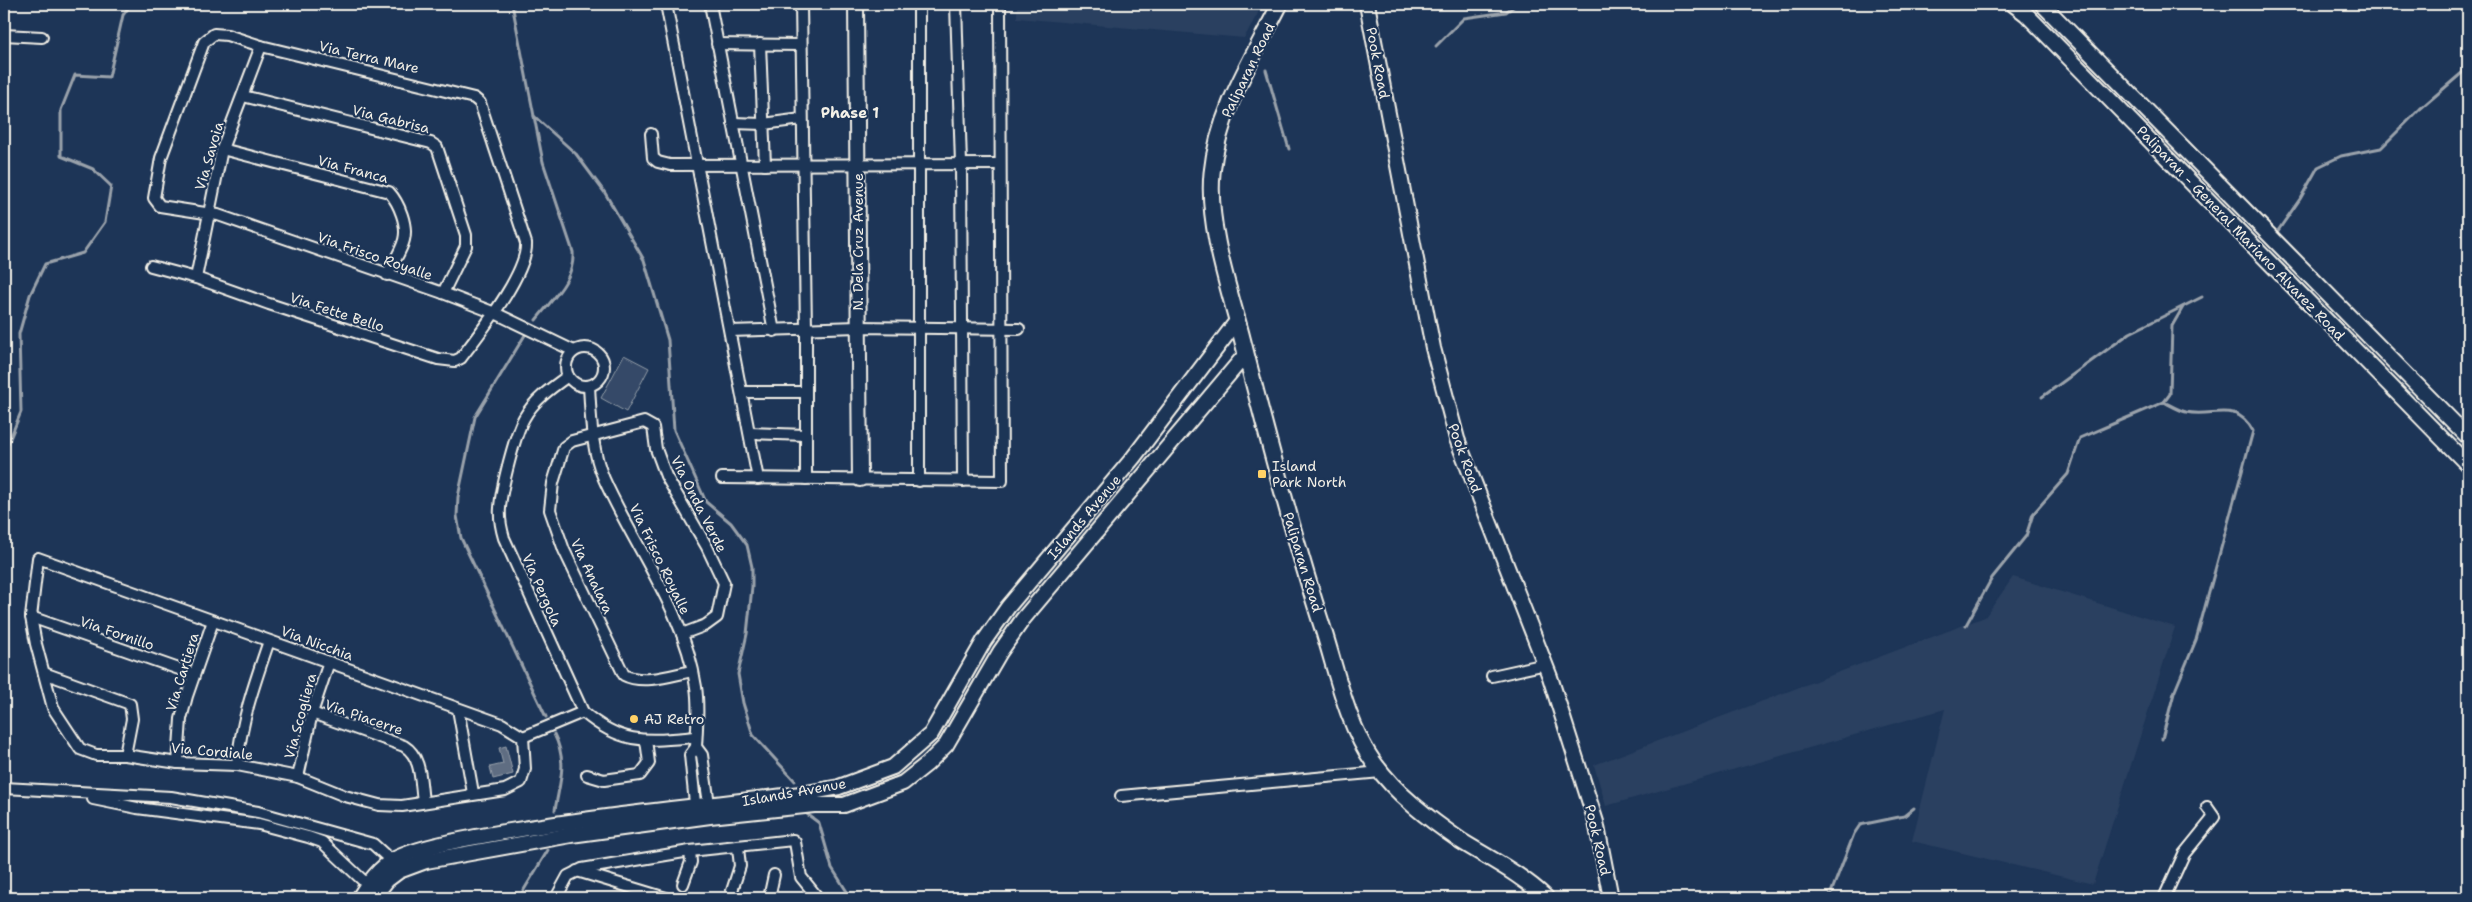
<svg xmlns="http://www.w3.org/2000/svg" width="2472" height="902" viewBox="0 0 2472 902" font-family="'Shantell Sans',sans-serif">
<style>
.built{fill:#2a4060}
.green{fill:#354a67;stroke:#949ea8}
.water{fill:#5e6d82;stroke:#9aa2ab}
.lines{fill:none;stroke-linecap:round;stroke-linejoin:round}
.stream{stroke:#9aa2ab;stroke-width:3}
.street-casing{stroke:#f4f1e8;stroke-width:14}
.secondary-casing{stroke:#f4f1e8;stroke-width:18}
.primary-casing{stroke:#f4f1e8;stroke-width:19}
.street{stroke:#1d3557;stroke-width:10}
.secondary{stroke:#1d3557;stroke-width:14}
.primary{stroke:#1d3557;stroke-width:15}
.poi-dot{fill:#ffd166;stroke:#1d3557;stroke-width:2}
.labels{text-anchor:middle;stroke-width:4.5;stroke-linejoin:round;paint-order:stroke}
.street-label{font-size:14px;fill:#f4f1e8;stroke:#1d3557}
.poi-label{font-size:14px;fill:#f4f1e8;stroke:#1d3557;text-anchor:start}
.neighbourhood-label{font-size:15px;font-weight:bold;fill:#f4f1e8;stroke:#1d3557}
</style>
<rect width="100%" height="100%" fill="#1d3557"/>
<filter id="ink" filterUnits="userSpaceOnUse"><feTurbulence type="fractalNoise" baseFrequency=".02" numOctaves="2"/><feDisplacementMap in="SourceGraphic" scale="10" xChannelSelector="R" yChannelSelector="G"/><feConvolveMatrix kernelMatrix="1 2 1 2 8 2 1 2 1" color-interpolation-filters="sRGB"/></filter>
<g filter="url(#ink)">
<!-- built -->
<g class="built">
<polygon points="1017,4 1263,4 1244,38 1017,18"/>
<polygon points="2013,577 2175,627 2093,884 1912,841 1945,709 1606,806 1594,765 1985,617"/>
</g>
<!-- green -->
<polygon class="green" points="624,355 649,368 626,412 601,398"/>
<!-- water -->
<polygon class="water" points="506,746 513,774 493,779 490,767 503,764 499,748"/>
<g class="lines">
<!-- stream -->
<g class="stream">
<path d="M512 4 543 162 573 252C575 280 552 299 536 320"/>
<polyline points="1436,46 1464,18 1506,12 1517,4"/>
<polyline points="1266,70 1289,149"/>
<polyline points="534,116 576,154 605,193 644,260 668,340 674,430 706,502 731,523 747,545 752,567 752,587 747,634 738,674 743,703 753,735 795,781"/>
<polyline points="2275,235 2300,199 2318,167 2341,156 2381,148 2420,109 2463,72 2468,39"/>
<polyline points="525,335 475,417 458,497 457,516 461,538 546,717"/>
<polyline points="2042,397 2130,333 2202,297"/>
<polyline points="4,453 21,412 19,334 30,295 45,264 83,253 105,222 111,186 93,169 61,156 61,110 75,75 109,77 123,15 131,4"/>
<polyline points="1966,625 1992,578 2026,536 2033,514 2068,474 2080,438 2164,402 2170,394 2172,326 2183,307"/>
<path d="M554 734C568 762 560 781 555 810"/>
<path d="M2162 739 2174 693 2196 640 2253 431C2236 399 2213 418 2186 412 2178 410 2170 405 2164 402"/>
<polyline points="807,814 819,823 832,868 851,898"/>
<polyline points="4,842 7,859 4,863"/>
<polyline points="519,898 548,850"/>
<polyline points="1829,898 1854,834 1860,825 1904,816 1914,808"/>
</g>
<!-- street casing -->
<g class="street-casing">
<g id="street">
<polyline points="666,4 758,479"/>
<polyline points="710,4 774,331"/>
<polyline points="801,4 806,328 806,479"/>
<polyline points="919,4 919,481"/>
<polyline points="956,4 961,164 963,481"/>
<polyline points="4,35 42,37"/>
<polyline points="717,44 800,45"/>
<polyline points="760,44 765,165"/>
<polyline points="243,96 431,143 437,147 466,235 466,246 443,293"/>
<polyline points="733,123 763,124 802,119"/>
<polyline points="651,134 653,158 658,162 670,165 1000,164"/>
<path d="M222 149 389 192C399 203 408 225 404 240 401 252 392 264 387 275"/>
<path d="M151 266 196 278 269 304 438 359 455 361 461 358C479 334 528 273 526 243L480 103 474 98 261 46 227 35 214 34 204 42 161 158 154 198 160 206 218 215 443 293 495 313 574 351"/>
<polyline points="196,278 222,149 261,46"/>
<polyline points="730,331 858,327 1019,329"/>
<circle cx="585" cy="367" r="19"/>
<path d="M568 376C551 388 534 400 524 418 515 434 501 489 500 508 499 519 501 528 504 538L583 712C623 746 647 741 696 737"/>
<path d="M589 386C591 417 591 449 604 479 634 547 685 611 696 687 699 706 697 728 696 747L690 755 696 813"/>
<polyline points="742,392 806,392"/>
<polyline points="750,433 806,435"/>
<polyline points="722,478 1002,481 1000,4"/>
<polygon points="38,558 502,724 523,737 525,769 521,782 505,790 402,806 379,805 345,796 298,777 237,765 178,763 125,755 96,755 80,749 53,708 36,644 31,617"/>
<polyline points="31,617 193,674"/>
<path d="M682 634 706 625 717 617 724 583 707 547 666 476 656 449 653 427 644 422 572 441 564 447 553 483 550 510 564 550 624 675C643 685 672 675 692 671"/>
<polyline points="44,673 130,704 132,719 125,755"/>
<polyline points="1492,676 1546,664"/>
<polyline points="458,709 473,793"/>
<path d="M312 713 404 746C422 757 420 781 423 801"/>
<polyline points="523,737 583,712"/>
<polyline points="696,747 702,755 710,811"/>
<polyline points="178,763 181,719 187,696 213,621"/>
<path d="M237 765C241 721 255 682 269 641"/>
<polyline points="587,775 604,780 640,775 649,763 646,740"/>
<polyline points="298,777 312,713 329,662"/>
<polyline points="4,788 171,797 258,812 373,844 396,865"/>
<polyline points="1121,796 1381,772"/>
<polyline points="93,799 137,808 259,824 308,837 322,842 372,889"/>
<polyline points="577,871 666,898"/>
<polyline points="683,884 691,862 690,851"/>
<polyline points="731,894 740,866 738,848"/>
<polyline points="556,898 568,876 582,869 690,851 793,840 795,842 801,877 818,898"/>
<polyline points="769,898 774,875"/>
<polyline points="2164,898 2184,854 2214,817 2207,807"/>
</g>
</g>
<!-- secondary casing -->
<g class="secondary-casing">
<g id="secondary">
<polyline points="856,4 860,479"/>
<polyline points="1367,4 1433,348 1457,439 1550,677 1596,822 1611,898"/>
<polyline points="2013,4 2026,14 2468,465"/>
<polyline points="2042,4 2468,437"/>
<path d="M359 898C368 884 379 867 395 859 420 846 475 837 504 832 603 815 702 806 801 794L839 787 893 767 931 734 984 641 1008 607 1133 458 1237 321"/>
<polyline points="373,898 387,880 399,871 426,861 571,835 710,816 814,805 844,805 903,783 927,764 946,745 1000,652 1023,619 1246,354"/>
</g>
</g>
<!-- primary casing -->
<g class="primary-casing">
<path id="primary" d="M1280 4C1253 58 1218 111 1212 173 1207 223 1228 286 1241 334 1266 433 1292 532 1323 629 1337 673 1347 725 1374 763 1397 795 1429 819 1461 841 1490 859 1521 874 1546 898"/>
</g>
<!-- street -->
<use href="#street" class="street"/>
<!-- secondary -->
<use href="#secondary" class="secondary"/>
<!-- primary -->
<use href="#primary" class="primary"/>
</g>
</g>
<!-- markers -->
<g class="poi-dot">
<rect x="1257" y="469" width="10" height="10" rx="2.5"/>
<circle cx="634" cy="719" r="5"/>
</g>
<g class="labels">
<!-- street labels -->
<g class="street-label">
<text transform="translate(369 57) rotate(13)" y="5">Via Terra Mare</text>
<text transform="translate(1378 63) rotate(79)" y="5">Pook Road</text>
<text transform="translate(1248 70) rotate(-64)" y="5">Paliparan Road</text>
<text transform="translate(391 119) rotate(14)" y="5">Via Gabrisa</text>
<text transform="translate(209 156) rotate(-74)" y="5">Via Savoia</text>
<text transform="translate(353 169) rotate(15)" y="5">Via Franca</text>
<text transform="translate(2241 233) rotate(46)" y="5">Paliparan - General Mariano Alvarez Road</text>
<text transform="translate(858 242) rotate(-90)" y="5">N. Dela Cruz Avenue</text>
<text transform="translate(375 256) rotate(19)" y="5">Via Frisco Royalle</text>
<text transform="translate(337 312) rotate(18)" y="5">Via Fette Bello</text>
<text transform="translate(1465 458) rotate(70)" y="5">Pook Road</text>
<text transform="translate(699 504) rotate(63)" y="5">Via Onda Verde</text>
<text transform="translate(1084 517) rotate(-50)" y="5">Islands Avenue</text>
<text transform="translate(660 559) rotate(64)" y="5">Via Frisco Royalle</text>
<text transform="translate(1303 562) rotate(73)" y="5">Paliparan Road</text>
<text transform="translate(592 576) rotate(65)" y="5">Via Analara</text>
<text transform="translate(542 590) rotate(66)" y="5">Via Pergola</text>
<text transform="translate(117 633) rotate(19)" y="5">Via Fornillo</text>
<text transform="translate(317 643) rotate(20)" y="5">Via Nicchia</text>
<text transform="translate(182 672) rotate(-73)" y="5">Via Cartiera</text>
<text transform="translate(300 716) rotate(-75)" y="5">Via Scogliera</text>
<text transform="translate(364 717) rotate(19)" y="5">Via Piacerre</text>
<text transform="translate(212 751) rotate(5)" y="5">Via Cordiale</text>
<text transform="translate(794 792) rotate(-10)" y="5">Islands Avenue</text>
<text transform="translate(1598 840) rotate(77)" y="5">Pook Road</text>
</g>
<!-- poi labels -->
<g class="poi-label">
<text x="1272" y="471">Island<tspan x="1272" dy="16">Park North</tspan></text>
<text x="644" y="724">AJ Retro</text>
</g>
<!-- neighbourhood labels -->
<g class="neighbourhood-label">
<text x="850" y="118">Phase 1</text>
</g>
</g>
<!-- margin -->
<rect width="2472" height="902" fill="none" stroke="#1d3557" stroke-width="20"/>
<rect x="10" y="10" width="2452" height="882" fill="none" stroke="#f4f1e8" stroke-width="2" filter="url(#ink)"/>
</svg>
